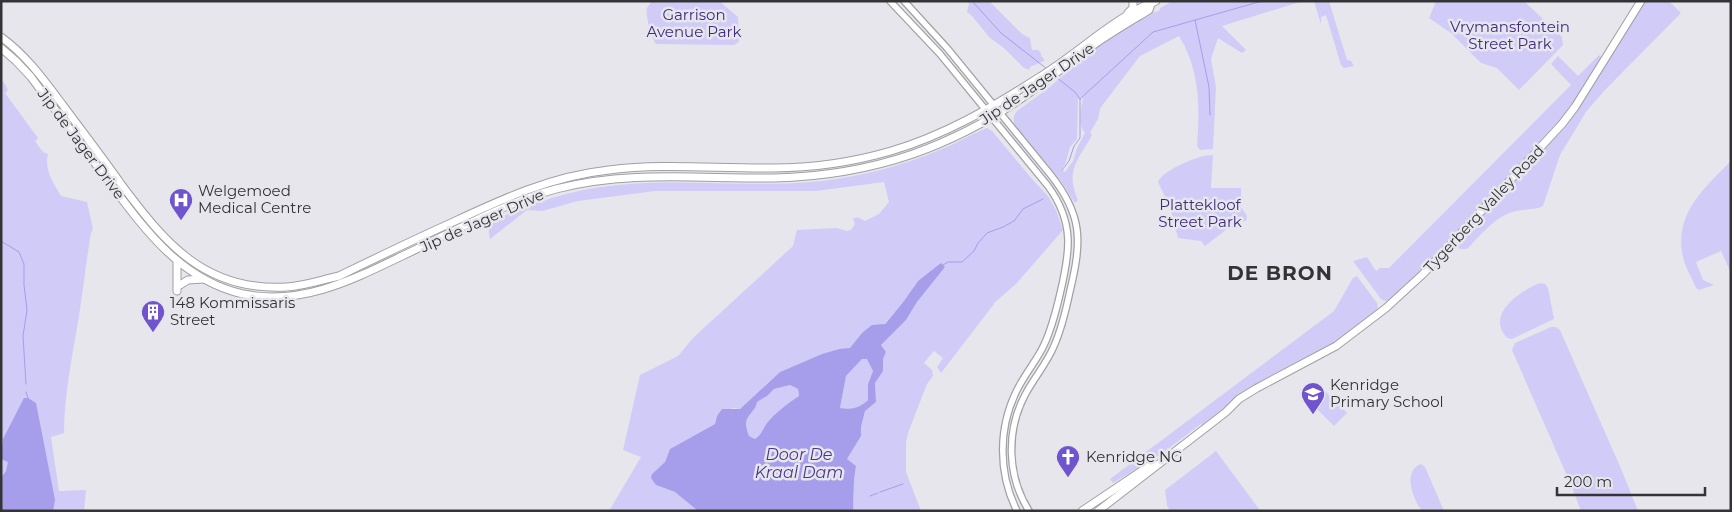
<svg xmlns="http://www.w3.org/2000/svg" width="1732" height="512" viewBox="0 0 1732 512" font-family="Montserrat,sans-serif">
<style>
.green{fill:#d0ccf7;fill-rule:evenodd}
.water{fill:#a69deb;fill-rule:evenodd}
.lines{fill:none;stroke-linecap:round;stroke-linejoin:round}
.stream{stroke:#a69deb;stroke-width:1}
.tertiary-casing{stroke:#a0a0a5;stroke-width:8}
.secondary-casing{stroke:#a0a0a5;stroke-width:9}
.tertiary{stroke:#fff;stroke-width:5.5}
.secondary{stroke:#fff;stroke-width:7}
.labels{text-anchor:middle;stroke-width:5;stroke-linejoin:round;paint-order:stroke}
.park-label{font-size:15px;fill:#402a83;stroke:#e7e6ec}
.street-label{font-size:15px;fill:#343437;stroke:#e7e6ec}
.poi-label{font-size:15px;fill:#343437;stroke:#e7e6ec;text-anchor:start}
.water-label{font-size:16px;font-style:italic;fill:#49358f;stroke:#e7e6ec}
.district-label{font-size:20px;font-weight:bold;letter-spacing:1px;fill:#343437;stroke:#e7e6ec}
</style>
<rect width="100%" height="100%" fill="#e7e6ec"/>
<!-- green -->
<g class="green">
<path d="M652 1H719L738 17 739 42 734 45 656 44C652 39 645 15 647 8 648 6 651 3 652 1Z"/>
<polygon points="968,1 989,1 1022,34 1030,38 1032,50 1038,50 1041,53 1041,56 1044,59 1044,61 1030,67 1029,70 1024,68 1004,48 990,38 972,16 967,12 969,4"/>
<path d="M1173 1H1303L1222 26 1246 50 1242 53 1218 38 1211 59 1216 87 1213 149 1200 150 1197 146C1200 107 1200 70 1179 36L1140 56 1104 103 1100 109 1098 119 1090 133 1092 135C1078 161 1065 170 1078 200L1075 203 1061 181 1015 126C1013 120 1013 116 1017 111L1046 90 1095 49 1132 25 1136 24C1141 16 1152 13 1159 11L1160 8ZM1082 97 1083 98C1081 110 1077 123 1085 133L1077 148 1073 161 1065 172 1062 169 1066 162 1070 147 1077 139 1078 99Z"/>
<polygon points="1314,1 1329,1 1347,60 1351,61 1354,66 1344,68 1341,65 1326,15 1321,17 1321,24"/>
<polygon points="1436,1 1524,1 1562,37 1563,45 1519,90 1497,68 1481,63 1451,33 1429,18"/>
<path d="M1644 1H1669L1681 13 1604 91 1586 112 1560 155 1543 206C1536 210 1525 209 1516 211 1495 216 1482 234 1467 249H1460L1457 246V241L1549 142Z"/>
<polygon points="1599,55 1602,58 1568,112 1470,220 1447,241 1424,269 1389,301 1385,301 1381,299 1353,261 1367,257 1376,271 1380,268 1389,268 1571,85 1551,64 1558,56 1578,76"/>
<path d="M1 80 5 84 8 90 5 93 38 138 35 141C39 146 42 153 48 154 44 170 53 182 61 196L87 202 93 229 91 233C86 262 83 292 78 322 72 358 64 396 64 433L51 437 59 491 86 490 84 511H1Z"/>
<path d="M987 128 992 131 1032 179 1048 196 1056 210 1063 230 1016 284 994 303V304L941 373 937 367 943 358 934 351 924 363 932 370 933 376 927 384 908 433 906 443V472L921 511H853L854 480 856 467 847 459 861 436V427L865 411 876 402 875 382 883 371V359L886 352 881 345 906 320 917 302 945 267 918 281 904 301 884 324 862 333 850 349H839L822 354 780 372 740 409 733 408 717 416 715 424 670 449 665 462 656 470V485L675 492 698 511H609L641 457 623 450 640 375 678 356 694 337 793 246 797 230 837 228 847 231 851 230 855 224 853 219 857 217 865 221 879 214 889 202 884 182 816 191H655L578 201 542 211 527 210 490 239C488 231 488 226 495 220 537 200 582 187 629 184 693 179 758 188 822 181 862 176 902 166 939 150 956 144 971 134 987 128Z"/>
<path d="M1213 155 1211 188H1241V207L1247 216 1246 221 1236 222 1205 246 1201 241 1178 238 1170 207 1158 182C1162 171 1200 154 1213 155Z"/>
<path d="M1731 161V273L1721 251 1696 262 1703 280 1714 285 1699 290 1696 288C1693 280 1688 272 1685 264 1670 218 1702 190 1731 161Z"/>
<polygon points="1357,276 1377,303 1378,310 1336,342 1243,393 1202,425 1201,424 1160,455 1113,483 1110,479 1334,311 1353,278"/>
<path d="M1540 283 1545 284 1548 288 1554 319 1512 339 1507 338C1485 314 1520 291 1540 283Z"/>
<polygon points="1551,327 1556,327 1560,330 1622,471 1638,511 1581,511 1571,485 1512,350 1515,343"/>
<path d="M867 358 873 371 868 384V400C859 409 853 410 840 408L846 376 862 359Z"/>
<path d="M790 385 798 389 799 396C788 403 775 413 767 423 763 428 762 435 755 439L749 436C748 433 746 427 746 424 746 415 756 411 757 402L767 396 774 389Z"/>
<polygon points="1324,390 1347,413 1334,426 1311,403"/>
<polygon points="1216,451 1259,509 1256,511 1170,511 1167,505 1165,490"/>
<path d="M1421 464 1425 467 1444 511H1422C1413 500 1402 471 1421 464Z"/>
</g>
<!-- water -->
<g class="water">
<path d="M941 263 945 267 917 302 906 320 881 345 886 352 883 359V371L875 383 876 402 865 411 861 427V436L847 459 856 466 854 480 853 511H698L675 492 656 485 651 478 652 474 665 462 670 449 715 424 717 416 722 409H740L780 372 822 354 839 349 850 348 862 333 872 325 885 324 904 301 918 281ZM862 359H867L873 371 868 384V400C859 408 853 410 840 408L846 376ZM790 385 798 389 799 396C788 403 775 413 767 423 763 428 762 435 755 439L749 436C748 433 746 427 746 424 746 415 756 411 757 402L767 396 774 389Z"/>
<polygon points="24,398 28,398 36,403 55,500 53,511 1,511 1,478 6,471 8,462 1,459 3,439"/>
</g>
<g class="lines">
<!-- stream -->
<g class="stream">
<polyline points="972,1 1001,33 1047,69"/>
<polyline points="1195,20 1209,87 1210,115"/>
<polyline points="1056,77 1075,92 1080,99"/>
<polyline points="1062,170 1069,161 1074,146 1080,138 1080,99 1153,32 1262,1"/>
<polyline points="1,241 19,252 24,264 24,285 27,310 23,336 26,384"/>
<polyline points="943,265 948,262 962,262 974,251 978,243 987,233 1003,227 1014,221 1023,209 1043,199"/>
<polyline points="26,392 28,398"/>
<polyline points="880,492 903,484"/>
<polyline points="870,496 878,493"/>
</g>
<!-- tertiary casing -->
<g class="tertiary-casing">
<g id="tertiary">
<path d="M890 1 940 54 1048 186C1075 223 1070 252 1060 294 1056 311 1052 328 1044 345 1037 360 1025 374 1017 390 998 428 998 473 1017 511"/>
<path d="M904 1 947 48 1050 174C1083 215 1082 241 1070 291 1066 310 1062 328 1054 346 1047 363 1034 378 1025 395 1006 431 1007 476 1029 511"/>
</g>
</g>
<!-- secondary casing -->
<g class="secondary-casing">
<g id="secondary">
<polyline points="1128,13 1133,8 1133,2"/>
<path d="M1 37C26 55 44 80 62 104 82 131 102 157 121 184 165 243 205 292 287 287 305 286 321 280 339 276 376 258 413 240 451 223 502 199 552 176 609 170 664 163 719 169 773 168 813 168 853 162 891 151 945 135 991 108 1038 78 1074 56 1106 25 1144 6 1148 4 1152 3 1156 1"/>
<path d="M1 48 16 61 31 77C54 108 77 139 100 170 139 221 176 279 243 294 301 306 352 280 402 256 451 233 504 203 556 189 628 170 701 179 774 178 821 177 869 169 913 154 952 140 989 121 1022 98 1047 81 1070 62 1095 44 1112 32 1131 21 1149 10L1151 4"/>
<polyline points="177,262 177,291"/>
<polyline points="180,285 188,280 203,279"/>
<polyline points="1082,511 1152,464"/>
<polyline points="1098,511 1226,412 1239,399 1257,388 1336,346 1386,308 1423,274 1562,124 1575,107 1641,1"/>
</g>
</g>
<!-- tertiary -->
<use href="#tertiary" class="tertiary"/>
<!-- secondary -->
<use href="#secondary" class="secondary"/>
</g>
<!-- icons -->
<defs>
<g id="hospital-pin" transform="scale(1.25)"><path d="M0 17L-7.5 6A9.5 9.5 0 1 1 7.5 6Z" fill="#6f54ce" stroke="#e7e6ec"/><path d="M-5-5h3v3.5h4V-5h3V5h-3V1.5h-4V5h-3Z" fill="#fff"/></g>
<g id="building-pin" transform="scale(1.25)"><path d="M0 17L-7.5 6A9.5 9.5 0 1 1 7.5 6Z" fill="#6f54ce" stroke="#e7e6ec"/><path d="M-4-6H4V6H1V3H-1V6H-4ZM-2.5-4.3h1.7v1.8h-1.7ZM.8-4.3h1.7v1.8H.8ZM-2.5-1h1.7V.8h-1.7ZM.8-1h1.7V.8H.8Z" fill="#fff"/></g>
<g id="school-pin" transform="scale(1.25)"><path d="M0 17L-7.5 6A9.5 9.5 0 1 1 7.5 6Z" fill="#6f54ce" stroke="#e7e6ec"/><path d="M0-5L7-2L0 1L-7-2ZM-4 1L0 2.5L4 1V4Q0 6-4 4Z" fill="#fff"/></g>
<g id="church-pin" transform="scale(1.25)"><path d="M0 17L-7.5 6A9.5 9.5 0 1 1 7.5 6Z" fill="#6f54ce" stroke="#e7e6ec"/><path d="M-1.2-6h2.4v3.5h3.3v2.4h-3.3V6h-2.4V-.1h-3.3v-2.4h3.3Z" fill="#fff"/></g>
</defs>
<g fill-rule="evenodd">
<use href="#hospital-pin" x="181" y="200"/>
<use href="#building-pin" x="153" y="312"/>
<use href="#school-pin" x="1313" y="394"/>
<use href="#church-pin" x="1068" y="457"/>
</g>
<g class="labels">
<!-- park labels -->
<g class="park-label">
<text x="694" y="20">Garrison<tspan x="694" dy="17">Avenue Park</tspan></text>
<text x="1510" y="32">Vrymansfontein<tspan x="1510" dy="17">Street Park</tspan></text>
<text x="1200" y="210">Plattekloof<tspan x="1200" dy="17">Street Park</tspan></text>
</g>
<!-- street labels -->
<g class="street-label">
<text transform="translate(1037 84) rotate(-34)" y="5">Jip de Jager Drive</text>
<text transform="translate(81 144) rotate(53)" y="5">Jip de Jager Drive</text>
<text transform="translate(1484 209) rotate(-47)" y="5">Tygerberg Valley Road</text>
<text transform="translate(482 221) rotate(-24)" y="5">Jip de Jager Drive</text>
</g>
<!-- poi labels -->
<g class="poi-label">
<text x="198" y="196">Welgemoed<tspan x="198" dy="17">Medical Centre</tspan></text>
<text x="170" y="308">148 Kommissaris<tspan x="170" dy="17">Street</tspan></text>
<text x="1330" y="390">Kenridge<tspan x="1330" dy="17">Primary School</tspan></text>
<text x="1086" y="462">Kenridge NG</text>
</g>
<!-- water labels -->
<g class="water-label">
<text x="799" y="460">Door De<tspan x="799" dy="18">Kraal Dam</tspan></text>
</g>
<!-- district labels -->
<g class="district-label">
<text x="1280" y="280">DE BRON</text>
</g>
</g>
<!-- border -->
<rect width="1732" height="512" fill="none" stroke="#343437" stroke-width="5"/>
<!-- scale -->
<path d="M1557 487v8h148v-8" fill="none" stroke="#343437" stroke-width="2.5"/>
<text x="1564" y="487" font-size="15" fill="#343437" stroke="#e7e6ec" stroke-width="4" paint-order="stroke">200 m</text>
</svg>
